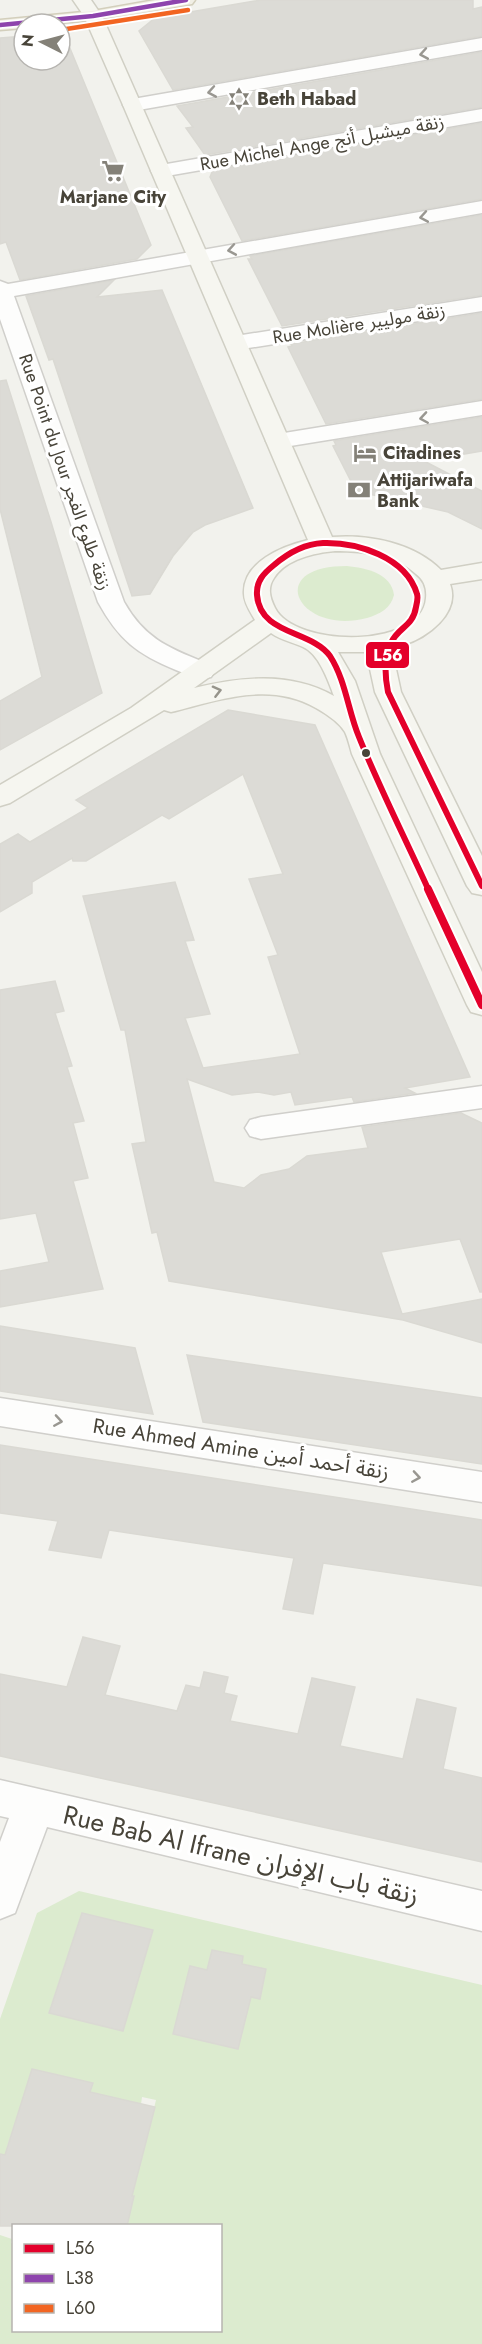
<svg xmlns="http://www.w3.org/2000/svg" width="482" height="2344" viewBox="0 0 482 2344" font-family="Jost,'Noto Sans Arabic',sans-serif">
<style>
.green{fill:#dcebcf;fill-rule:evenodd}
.building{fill:#dcdbd6;stroke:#dad9d3;stroke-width:1.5}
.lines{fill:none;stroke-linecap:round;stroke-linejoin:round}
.street-casing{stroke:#d0cfcb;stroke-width:3}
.secondary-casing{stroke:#d0cfc4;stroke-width:3}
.primary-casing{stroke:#d3cfbc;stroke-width:3}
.street{fill:#fdfdfc;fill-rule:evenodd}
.secondary{fill:#f6f6f0;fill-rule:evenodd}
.primary{fill:#f1efe5;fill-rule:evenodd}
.bus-1-far1-casing{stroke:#fff;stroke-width:10}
.bus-1-casing{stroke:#fff;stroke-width:12}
.bus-2-casing{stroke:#fff;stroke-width:8}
.bus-3-casing{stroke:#fff;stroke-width:8}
.bus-1-far1{stroke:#e4002b;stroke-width:6}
.bus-1{stroke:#e4002b;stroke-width:8}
.bus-2{stroke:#8e44ad;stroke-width:4.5}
.bus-3{stroke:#f26522;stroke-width:4.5}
.oneway{stroke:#999791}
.oneway2{stroke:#96948b}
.bus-dot{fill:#484439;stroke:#fff;stroke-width:2}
.labels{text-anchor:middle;stroke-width:6;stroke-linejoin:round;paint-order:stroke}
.far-poi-label{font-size:18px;font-weight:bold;fill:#484439;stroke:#fff;text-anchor:start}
.far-street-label{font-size:18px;fill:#484439;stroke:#fff}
.street-label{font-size:21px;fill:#484439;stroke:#fff}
.near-street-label{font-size:26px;fill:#484439;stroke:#fff}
.line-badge{stroke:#fff;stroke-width:2}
.badge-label{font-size:16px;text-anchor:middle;font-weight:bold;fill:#fff}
</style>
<rect width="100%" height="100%" fill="#f2f2ed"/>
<!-- green -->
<g class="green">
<path d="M347 566C366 568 391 573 394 595 391 608 380 614 367 618 299 636 262 566 347 566Z"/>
<path d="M79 1891 482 1985V2344H0V2235L12 2239 11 2243 13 2244 14 2330H220V2226L127 2225 134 2196 123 2193 140 2165 156 2100 142 2097 141 2104 26 2116 18 2114 7 2147 12 2149 0 2166V2019L37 1913ZM82 1913 153 1930 122 2031 49 2012ZM213 1950 243 1956 242 1964 266 1969 260 1998 251 1997 238 2049 173 2034 190 1966 207 1970Z"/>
</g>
<!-- building -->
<g class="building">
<polygon points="261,0 473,0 473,9 482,7 482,36 173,90 139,31 155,18"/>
<polygon points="24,36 24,60 60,60 60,38 67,41 151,245 137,259 20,280 6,242 0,244 0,38"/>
<polygon points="482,52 482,107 205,155 186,128 193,127 177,106"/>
<polygon points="482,123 482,199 242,241 210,177 213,170"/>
<polygon points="482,215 482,295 282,326 248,259 252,259 250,256"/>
<polygon points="114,280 97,297 162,290 253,508 205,525 193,532 173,556 150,594 132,596 53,359 49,360 26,296"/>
<polygon points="482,313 482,399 326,424 288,347 292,346 291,344"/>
<polygon points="6,380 51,522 102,693 0,750 0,701 42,677 0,509 0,381"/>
<polygon points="482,417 482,451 424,461 482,491 482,529 448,512 356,491 333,446 336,445 334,441"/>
<polygon points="228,710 315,725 470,1077 405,1088 415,1093 354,1102 352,1097 295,1105 291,1092 274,1095 258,1092 232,1095 187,1079 214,1182 244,1188 261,1175 289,1169 307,1156 368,1148 362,1127 461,1113 482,1123 482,1292 480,1292 460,1239 381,1252 402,1314 482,1299 482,1343 403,1320 169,1281 157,1232 152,1233 132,1144 146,1142 125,1030 121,1030 83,896 175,882 194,940 185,941 210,1014 185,1018 203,1068 300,1054 268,957 278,955 249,879 283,874 243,774 169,819 162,815 86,861 73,861 72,858 32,882 32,893 0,912 0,844 18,834 30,842 88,808 76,800"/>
<polygon points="55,981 64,1011 55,1013 72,1066 67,1067 84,1121 73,1123 88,1178 73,1181 103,1289 0,1307 0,1271 49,1262 36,1213 0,1219 0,990"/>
<polygon points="0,1326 135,1348 153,1414 0,1391"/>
<polygon points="187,1355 482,1398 482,1464 203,1422"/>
<polygon points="0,1445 482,1520 482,1586 323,1563 313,1614 283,1609 294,1558 109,1530 101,1558 49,1550 58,1521 0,1513"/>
<polygon points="83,1637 120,1646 105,1695 177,1711 186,1685 200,1688 204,1672 228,1677 224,1693 237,1696 230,1721 298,1734 312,1678 355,1687 340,1746 403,1759 417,1699 456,1708 443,1769 482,1778 482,1862 0,1756 0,1674 67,1687"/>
<polygon points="82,1913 153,1930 123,2031 49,2013"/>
<polygon points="212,1950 243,1956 242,1964 266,1969 260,1999 251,1997 238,2049 173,2034 190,1966 207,1970"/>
<polygon points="32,2069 93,2083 90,2092 155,2107 132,2196 134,2196 127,2226 0,2226 0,2154 5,2155"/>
</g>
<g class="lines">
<!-- street casing -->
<g class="street-casing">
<g id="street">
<polygon points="482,38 482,50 133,111 126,109 123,105 126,101 133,99"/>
<polygon points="482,109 482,121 161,177 154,175 151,171 154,167 161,165"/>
<path d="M482 201V213L14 296 124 602C146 641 172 649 211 665L215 671 211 677C198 680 189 675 176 670 137 654 119 640 98 602L0 319V281L8 284Z"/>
<polygon points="482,297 482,311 236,350 228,348 225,343 228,338 236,336"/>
<polygon points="482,401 482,415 278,448 270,446 266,441 270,436 278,434"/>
<polygon points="482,1086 482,1108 261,1139 250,1136 245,1128 250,1120 261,1117"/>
<polygon points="0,1398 482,1472 482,1502 0,1426"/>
<polygon points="0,1780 482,1891 482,1931 47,1827 15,1913 0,1919 0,1842 9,1818 0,1816"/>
</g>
</g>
<!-- secondary casing -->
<g class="secondary-casing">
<path id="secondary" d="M73 0H91L102 16 332 537C369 534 414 543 441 570L482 563V579L450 584C461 613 427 638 403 645L396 669 401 692 482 856V895L472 893 467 886 375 692 370 669 375 652H338L355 681 380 754 482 972V1015L471 1012 467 1005 352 754C350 747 348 738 345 732 339 722 325 713 316 708 269 681 220 700 171 712L164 710 10 803 0 806V785L131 708 255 620C251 613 244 603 244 594 242 562 283 546 308 540L123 105 84 16ZM335 551C362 551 395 554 416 574 424 580 427 588 426 598 423 649 295 648 275 608 270 598 267 588 274 578 286 559 314 553 335 551ZM271 633C281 640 292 642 303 647 319 654 328 680 334 696 290 671 241 677 194 688Z"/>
</g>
<!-- primary casing -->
<g class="primary-casing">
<path id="primary" d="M155 0H195L192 4 186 5C129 15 81 24 24 24V28L0 30V20L93 11Z"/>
</g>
<!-- street -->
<use href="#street" class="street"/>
<!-- secondary -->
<use href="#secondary" class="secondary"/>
<!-- primary -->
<use href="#primary" class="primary"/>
<!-- bus-1-far1 casing -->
<g class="bus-1-far1-casing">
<path id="bus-1-far1" d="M429 891C406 840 380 789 359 737 348 711 346 681 330 656 311 630 260 635 257 595 256 581 264 573 274 565 288 553 304 544 323 543 357 542 406 557 417 594 418 597 417 603 416 607 413 627 398 627 391 643 384 657 385 677 388 692L482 886"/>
</g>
<!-- bus-1 casing -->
<g class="bus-1-casing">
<polyline id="bus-1" points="428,889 482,1005"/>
</g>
<!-- bus-2 casing -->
<g class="bus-2-casing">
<polyline id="bus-2" points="0,25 93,16 186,0"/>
</g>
<!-- bus-3 casing -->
<g class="bus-3-casing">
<polyline id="bus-3" points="60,30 188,10"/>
</g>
<!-- bus-1-far1 -->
<use href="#bus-1-far1" class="bus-1-far1"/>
<!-- bus-1 -->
<use href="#bus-1" class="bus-1"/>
<!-- bus-2 -->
<use href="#bus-2" class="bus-2"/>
<!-- bus-3 -->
<use href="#bus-3" class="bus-3"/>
</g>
<!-- one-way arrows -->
<defs><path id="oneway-chevron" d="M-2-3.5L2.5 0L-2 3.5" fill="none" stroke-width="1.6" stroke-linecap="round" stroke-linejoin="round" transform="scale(1.5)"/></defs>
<g class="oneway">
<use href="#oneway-chevron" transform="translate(424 54) rotate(170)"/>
<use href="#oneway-chevron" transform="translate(212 92) rotate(170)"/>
<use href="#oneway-chevron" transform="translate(424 217) rotate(170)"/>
<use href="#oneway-chevron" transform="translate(232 250) rotate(170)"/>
<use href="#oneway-chevron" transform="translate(424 418) rotate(171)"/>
<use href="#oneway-chevron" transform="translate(58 1421) rotate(9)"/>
<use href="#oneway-chevron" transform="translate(416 1477) rotate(9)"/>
</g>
<use class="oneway2" href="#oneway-chevron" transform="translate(217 691) rotate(-14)"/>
<!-- icons -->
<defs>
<g id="synagogue-bare" transform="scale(1.8)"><path d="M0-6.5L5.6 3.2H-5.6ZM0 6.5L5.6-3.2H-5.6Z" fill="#848178" stroke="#fff" stroke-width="2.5" paint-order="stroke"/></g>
<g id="supermarket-bare" transform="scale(1.8)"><path d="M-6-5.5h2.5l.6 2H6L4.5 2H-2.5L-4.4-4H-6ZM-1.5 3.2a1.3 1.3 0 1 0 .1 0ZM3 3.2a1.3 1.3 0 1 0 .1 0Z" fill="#848178" stroke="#fff" stroke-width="2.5" paint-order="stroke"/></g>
<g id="hotel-bare" transform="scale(1.8)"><path d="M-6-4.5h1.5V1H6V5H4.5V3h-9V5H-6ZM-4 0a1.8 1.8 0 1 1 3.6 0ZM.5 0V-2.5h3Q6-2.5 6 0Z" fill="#848178" stroke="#fff" stroke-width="2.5" paint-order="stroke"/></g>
<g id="bank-bare" transform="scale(1.8)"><path d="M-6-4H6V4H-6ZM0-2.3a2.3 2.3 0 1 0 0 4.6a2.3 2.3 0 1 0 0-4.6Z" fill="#848178" stroke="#fff" stroke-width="2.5" paint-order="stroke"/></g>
</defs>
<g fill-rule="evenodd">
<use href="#synagogue-bare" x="239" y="99"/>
<use href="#supermarket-bare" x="113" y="171"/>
<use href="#hotel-bare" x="365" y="453"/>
<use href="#bank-bare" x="359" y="490"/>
</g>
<!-- markers -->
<circle class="bus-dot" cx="366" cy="753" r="5"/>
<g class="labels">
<!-- far-poi labels -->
<g class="far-poi-label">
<text x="257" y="105">Beth Habad</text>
<text x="113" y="203" text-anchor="middle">Marjane City</text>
<text x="383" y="459">Citadines</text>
<text x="377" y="486">Attijariwafa<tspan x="377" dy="21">Bank</tspan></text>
</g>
<!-- far-street labels -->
<g class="far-street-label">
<text transform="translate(322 143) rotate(-10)" y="6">Rue Michel Ange زنقة ميشبل أنج</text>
<text transform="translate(359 324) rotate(-9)" y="6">Rue Molière زنقة موليير</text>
<text transform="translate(65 472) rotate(71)" y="6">Rue Point du Jour زنقة طلوع الفجر</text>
</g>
<!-- street labels -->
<g class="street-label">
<text transform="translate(241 1449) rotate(9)" y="7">Rue Ahmed Amine زنقة أحمد أمين</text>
</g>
<!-- near-street labels -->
<g class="near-street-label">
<text transform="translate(241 1855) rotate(13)" y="9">Rue Bab Al Ifrane زنقة باب الإفران</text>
</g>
</g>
<rect class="line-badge" x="365" y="641" width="45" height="28" rx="6" fill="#e4002b"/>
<g class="badge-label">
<text x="388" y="661">L56</text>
</g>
<!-- legend -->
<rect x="12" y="2224" width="210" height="108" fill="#ffffff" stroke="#b6b4b0" stroke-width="1.5"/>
<rect x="24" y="2244" width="30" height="9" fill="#e4002b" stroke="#b6b4b0" stroke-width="1.5"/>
<text x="66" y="2254" font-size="18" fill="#484439">L56</text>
<rect x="24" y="2274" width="30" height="9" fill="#8e44ad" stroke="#b6b4b0" stroke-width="1.5"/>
<text x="66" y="2284" font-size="18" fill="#484439">L38</text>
<rect x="24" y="2304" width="30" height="9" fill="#f26522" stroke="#b6b4b0" stroke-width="1.5"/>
<text x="66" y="2314" font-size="18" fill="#484439">L60</text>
<!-- north arrow -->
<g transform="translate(42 42) rotate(276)"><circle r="28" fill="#ffffff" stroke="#b6b4b0" stroke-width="1.5"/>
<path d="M0-4.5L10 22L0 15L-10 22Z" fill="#848178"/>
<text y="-9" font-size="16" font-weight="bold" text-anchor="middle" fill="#484439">N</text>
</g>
</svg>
